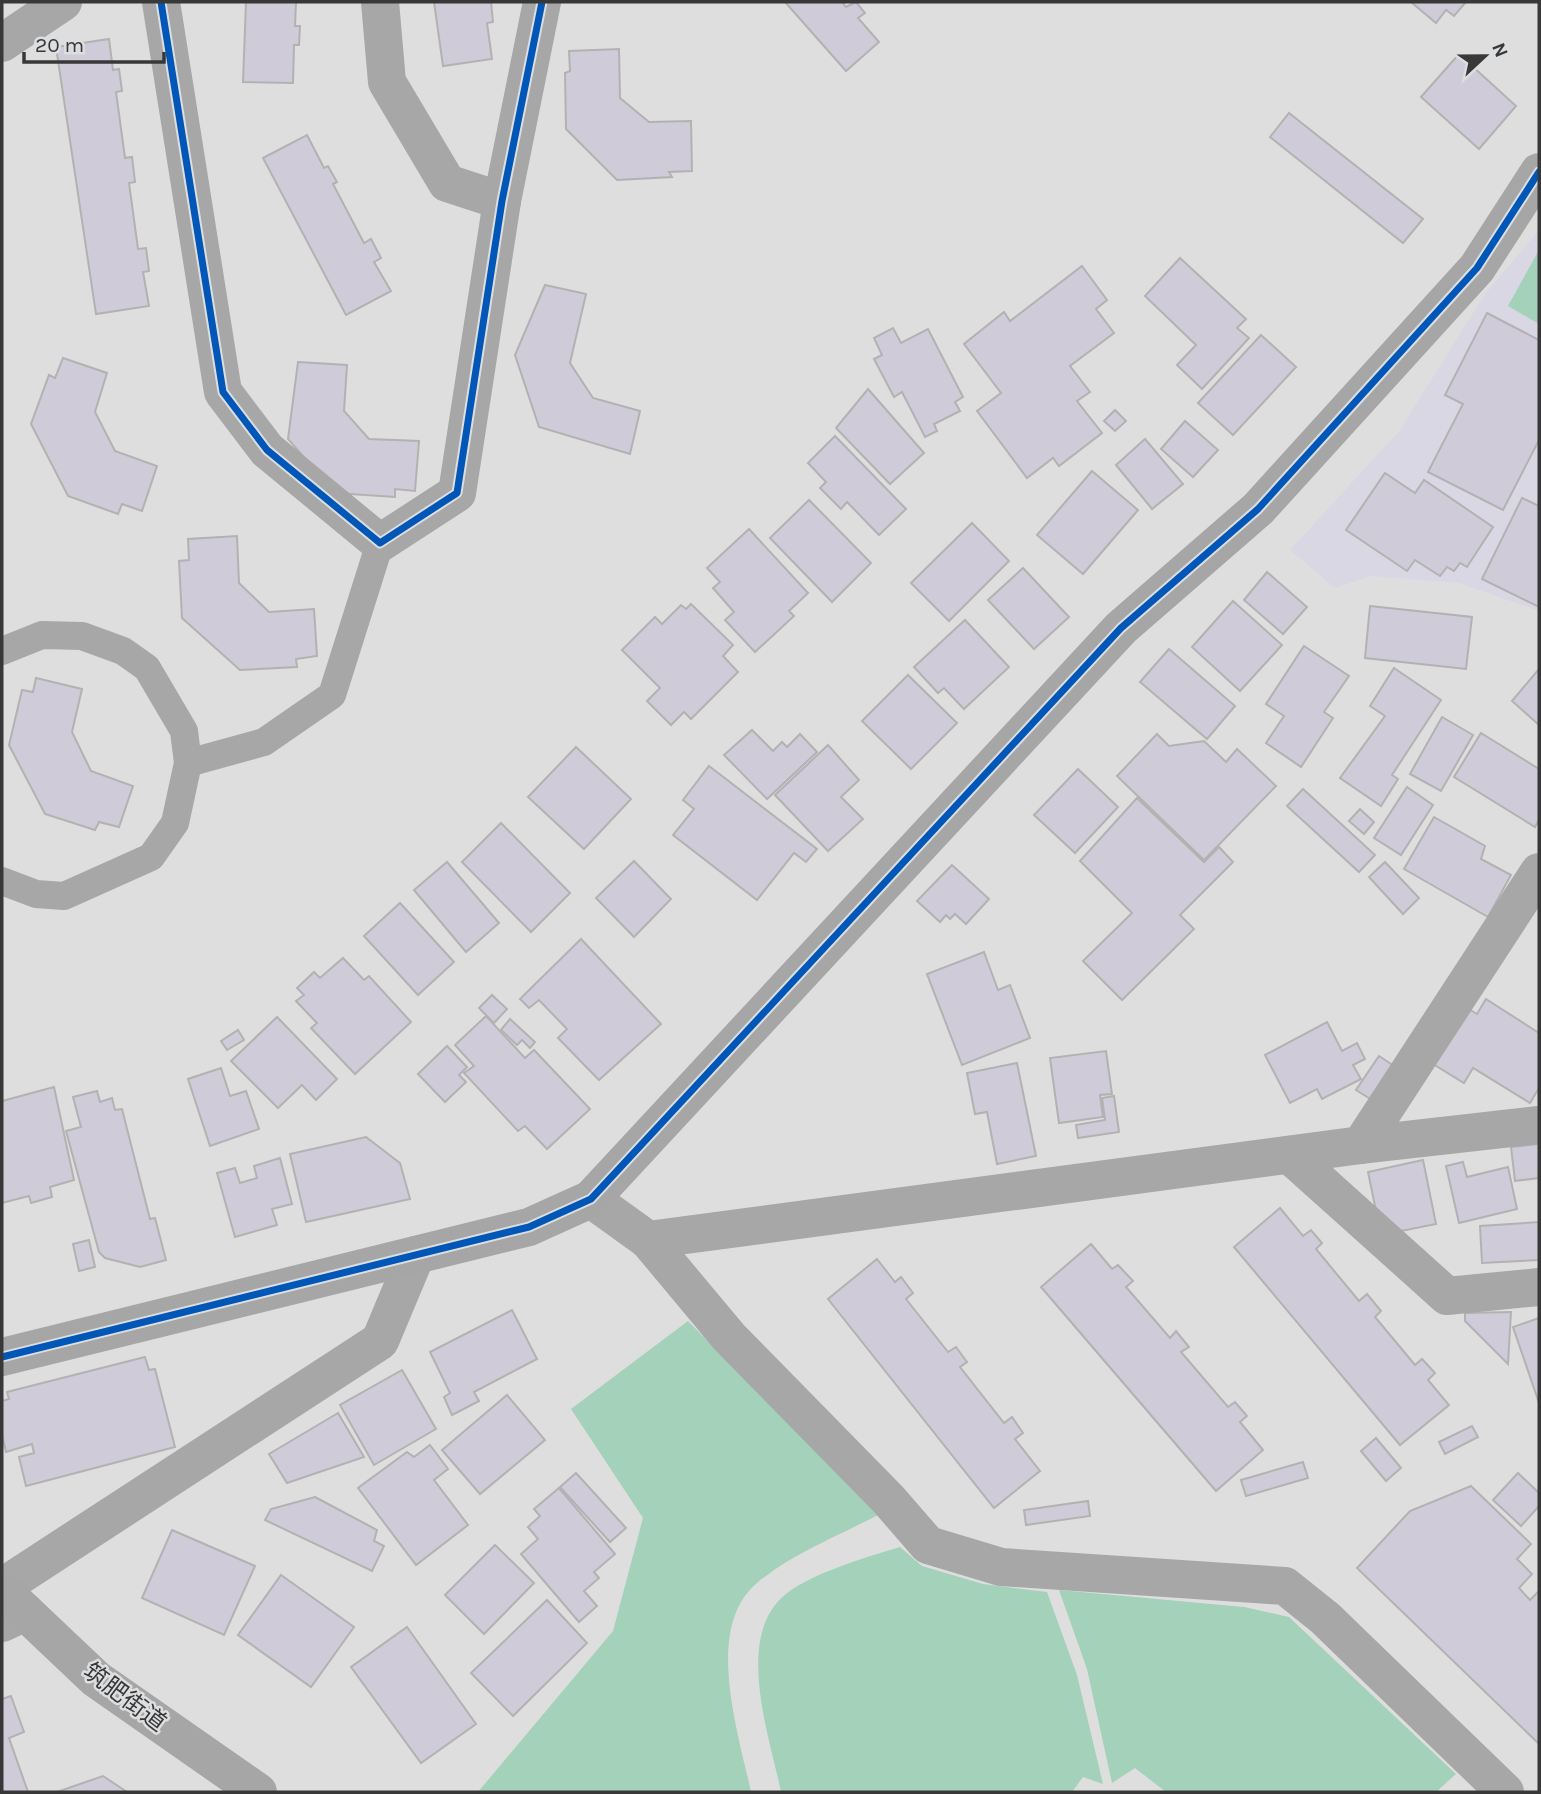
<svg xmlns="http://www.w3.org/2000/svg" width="1541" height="1794" viewBox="0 0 1541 1794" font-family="Karla,'Noto Sans JP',sans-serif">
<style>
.education{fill:#d9d7e3}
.green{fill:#a3d1b9}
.building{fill:#d0cbd9;stroke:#b2b2b2;stroke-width:2}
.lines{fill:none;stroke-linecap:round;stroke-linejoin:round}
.lane{stroke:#a7a7a7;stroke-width:28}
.street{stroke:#a7a7a7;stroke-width:38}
.secondary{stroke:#a6a6a6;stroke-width:38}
.cycleway-casing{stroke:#dddee0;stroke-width:11}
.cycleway{stroke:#0057b8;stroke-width:7}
.labels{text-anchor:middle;stroke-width:5;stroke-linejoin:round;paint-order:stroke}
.street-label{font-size:24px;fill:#383839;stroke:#dddee0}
</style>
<rect width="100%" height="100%" fill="#dededf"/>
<!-- education -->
<polygon class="education" points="1539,230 1539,611 1459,583 1371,576 1335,588 1290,550 1400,430 1485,294"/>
<!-- green -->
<g class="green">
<polygon points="1539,250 1539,324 1508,306"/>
<path d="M688 1321 871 1505 878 1515C838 1536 791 1554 757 1583 703 1628 739 1734 751 1792H478L613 1631 643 1518 571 1409Z"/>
<path d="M900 1547 922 1566 983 1584 1047 1592 1077 1675 1103 1784 1083 1777 1072 1792H781C770 1737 733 1636 786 1594 812 1573 867 1557 900 1547Z"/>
<polygon points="1059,1590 1244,1607 1289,1617 1456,1774 1436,1792 1166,1792 1135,1768 1112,1783 1087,1669"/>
</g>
<!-- building -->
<g class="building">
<polygon points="246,2 296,2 295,26 300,26 299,45 294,45 293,83 243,82"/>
<polygon points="434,2 491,2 493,22 487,23 492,59 443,66"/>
<polygon points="785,2 842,2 846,7 856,2 865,13 858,18 879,42 846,71"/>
<polygon points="1411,2 1466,2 1454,16 1446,10 1436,23"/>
<polygon points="109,39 113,70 119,69 122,91 116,92 125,158 132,157 135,182 129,183 138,249 146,248 149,271 143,272 149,306 96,314 56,47"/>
<polygon points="619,49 620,98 649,122 691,121 692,171 669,172 672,177 617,180 566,129 565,73 570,71 569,51"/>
<polygon points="1459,54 1516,106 1479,149 1421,97"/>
<polygon points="1289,113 1423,219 1403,243 1270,137"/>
<polygon points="307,135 324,168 328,166 337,182 333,184 364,243 371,239 381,258 374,262 391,291 346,315 263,158"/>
<polygon points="1180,258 1246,319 1237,328 1249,338 1202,389 1177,365 1196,345 1145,296"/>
<polygon points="1082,266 1107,300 1096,309 1114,333 1070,366 1090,392 1077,401 1102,433 1059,466 1053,458 1027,478 977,411 1001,393 964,344 1004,312 1010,321"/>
<polygon points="545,285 586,294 570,363 593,398 640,411 630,454 539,427 515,355"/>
<polygon points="1487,313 1539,340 1539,440 1503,510 1428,472 1463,404 1445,395"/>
<polygon points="893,328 901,343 928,329 963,397 955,402 960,411 934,424 937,431 925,437 902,392 894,397 874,359 882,355 874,338"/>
<polygon points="1261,335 1296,367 1233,435 1198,403"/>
<polygon points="63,358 107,373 95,412 115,451 157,466 142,511 122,504 118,514 68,496 31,424 49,375 55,378"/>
<polygon points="298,362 347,365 344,411 369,439 419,441 415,491 395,489 395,497 335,493 288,439"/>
<polygon points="868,389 924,453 890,484 836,428"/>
<polygon points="1115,410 1126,421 1115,431 1104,421"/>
<polygon points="1185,421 1218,450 1193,477 1161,449"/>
<polygon points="835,436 906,509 879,535 847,502 841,509 820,488 826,482 808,463"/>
<polygon points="1145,439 1183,484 1152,509 1116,465"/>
<polygon points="1092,471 1138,510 1083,574 1037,535"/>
<polygon points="1385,473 1415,493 1424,480 1493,527 1467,567 1460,563 1454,571 1447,567 1440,576 1415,560 1407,571 1346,530"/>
<polygon points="1522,498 1539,506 1539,607 1482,579"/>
<polygon points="809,500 871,563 832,602 770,538"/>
<polygon points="972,523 1009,561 949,621 911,583"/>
<polygon points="749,529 808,593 789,611 794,616 755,652 725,620 734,612 713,588 720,582 707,568"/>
<polygon points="237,536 239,583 269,612 314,609 317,656 296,659 297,667 240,670 182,618 179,561 189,560 188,539"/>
<polygon points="1023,568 1069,617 1034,649 988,600"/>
<polygon points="1267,572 1307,607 1283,634 1244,600"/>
<polygon points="1233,601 1282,645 1240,691 1192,647"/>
<polygon points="691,604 733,645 723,656 738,672 691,719 684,712 671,725 647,701 660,688 622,650 655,617 662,624 681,605 686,609"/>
<polygon points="1370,606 1472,617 1466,669 1365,658"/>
<polygon points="965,620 1009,667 964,709 944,688 938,693 914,667"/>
<polygon points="1304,646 1349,676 1324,712 1333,718 1301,767 1266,743 1284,716 1266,704"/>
<polygon points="1169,649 1235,706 1207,739 1140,682"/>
<polygon points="1394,668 1441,700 1392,775 1398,779 1381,806 1340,778 1385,716 1370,706"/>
<polygon points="1539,669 1539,725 1512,701"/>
<polygon points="908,675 957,723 911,769 862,721"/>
<polygon points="36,678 82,689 72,732 91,771 133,786 119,827 99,822 95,830 45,814 9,745 22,690 33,692"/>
<polygon points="1442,717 1473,735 1441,791 1410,774"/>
<polygon points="752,730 773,751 782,742 787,747 800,734 817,752 767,799 724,755"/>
<polygon points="1481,733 1539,769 1539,820 1535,827 1454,777"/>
<polygon points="1157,734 1169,746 1204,741 1226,762 1237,749 1276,786 1204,860 1117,776"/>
<polygon points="828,745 859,780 841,797 863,819 828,851 775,795"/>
<polygon points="576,747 631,799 584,849 528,797"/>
<polygon points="709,766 817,849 806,862 794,853 757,900 673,835 694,809 683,800"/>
<polygon points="1078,769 1118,807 1075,853 1034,815"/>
<polygon points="1407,787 1433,805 1401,855 1374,838"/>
<polygon points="1303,789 1375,855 1359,872 1287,806"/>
<polygon points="1137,798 1204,862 1219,847 1233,862 1180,915 1194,929 1122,1000 1083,961 1132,913 1080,861"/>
<polygon points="1360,809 1374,822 1364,834 1349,821"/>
<polygon points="1434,817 1485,846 1481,859 1511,875 1488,917 1404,869"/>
<polygon points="501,823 570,893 531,932 462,862"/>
<polygon points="634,861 671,899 634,937 596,898"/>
<polygon points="447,862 499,923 466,952 414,890"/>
<polygon points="1385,862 1419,898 1403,914 1369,877"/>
<polygon points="952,865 989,899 966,924 955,914 950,919 946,915 940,922 917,901"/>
<polygon points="400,903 454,962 418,995 364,936"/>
<polygon points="581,939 661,1024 599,1080 558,1038 567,1029 539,1000 529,1008 520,999"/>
<polygon points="984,952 998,990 1010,985 1030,1038 962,1065 927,974"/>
<polygon points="343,958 364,980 369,976 411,1022 355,1074 311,1028 317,1023 296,1001 304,995 297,988 314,972 320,978"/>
<polygon points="492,995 507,1009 494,1023 479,1008"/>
<polygon points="1486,999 1539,1033 1539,1088 1530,1103 1473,1068 1464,1083 1433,1064 1467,1008 1477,1014"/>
<polygon points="486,1016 525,1058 534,1050 590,1109 547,1149 525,1126 518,1131 464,1073 474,1066 455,1045"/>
<polygon points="277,1017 337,1079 316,1100 302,1085 278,1108 231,1061"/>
<polygon points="510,1019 535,1042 530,1048 522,1040 517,1045 501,1030"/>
<polygon points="1327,1022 1342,1051 1357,1043 1365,1059 1353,1065 1361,1079 1322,1099 1317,1089 1290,1103 1265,1055"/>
<polygon points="238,1030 244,1040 227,1050 221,1041"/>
<polygon points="447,1046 467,1067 459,1075 466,1082 445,1102 418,1074"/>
<polygon points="1106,1051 1112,1094 1100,1095 1103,1117 1059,1123 1050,1058"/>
<polygon points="1379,1056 1394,1066 1372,1100 1356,1090"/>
<polygon points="1017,1063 1036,1156 997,1164 987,1112 975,1114 967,1073"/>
<polygon points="221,1068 230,1096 246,1091 259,1129 210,1146 188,1079"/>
<polygon points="54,1087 74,1180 50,1187 52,1197 31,1203 29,1196 2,1203 2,1101"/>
<polygon points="97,1091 100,1102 112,1098 115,1110 122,1109 150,1219 155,1218 166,1260 140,1267 105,1258 99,1252 66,1131 81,1127 73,1097"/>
<polygon points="1114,1096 1119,1132 1078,1138 1076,1125 1105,1120 1102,1098"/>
<polygon points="366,1137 400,1163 410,1199 306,1222 290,1154"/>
<polygon points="1539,1144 1539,1178 1515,1181 1511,1147"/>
<polygon points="280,1158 292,1204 272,1209 277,1225 235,1237 217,1173 235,1168 240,1183 257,1178 254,1166"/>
<polygon points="1423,1160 1436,1224 1381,1235 1368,1172"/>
<polygon points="1463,1162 1467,1177 1508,1167 1517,1209 1459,1223 1446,1166"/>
<polygon points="1280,1208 1303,1236 1311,1230 1322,1243 1316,1249 1359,1301 1367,1294 1381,1311 1375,1317 1415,1365 1422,1359 1435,1373 1428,1380 1449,1405 1400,1445 1234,1247"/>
<polygon points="1539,1222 1539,1260 1482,1263 1480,1226"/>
<polygon points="89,1240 95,1267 79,1271 73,1244"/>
<polygon points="1091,1244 1112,1269 1118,1265 1133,1281 1126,1287 1170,1338 1176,1331 1189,1347 1181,1352 1228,1407 1235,1402 1247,1416 1240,1422 1263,1450 1216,1491 1041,1287"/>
<polygon points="877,1259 895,1282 901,1277 913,1293 906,1299 948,1352 956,1347 967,1362 960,1367 1004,1423 1012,1417 1023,1433 1015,1439 1040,1471 994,1508 828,1299"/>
<polygon points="512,1310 537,1359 474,1392 479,1401 452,1415 444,1397 450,1393 430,1352"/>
<polygon points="1511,1312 1508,1364 1465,1321 1465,1313"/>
<polygon points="1539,1318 1539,1403 1513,1327"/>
<polygon points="145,1357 149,1370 155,1369 175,1447 26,1486 19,1457 34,1453 32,1444 6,1452 2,1435 2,1401 9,1399 7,1392"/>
<polygon points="402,1370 436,1429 374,1465 340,1405"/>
<polygon points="507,1395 545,1440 480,1494 442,1450"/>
<polygon points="338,1413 364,1457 287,1483 269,1454"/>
<polygon points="1472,1426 1478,1437 1445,1454 1439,1442"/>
<polygon points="1376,1438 1401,1468 1386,1481 1361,1451"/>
<polygon points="430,1445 448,1469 434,1480 468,1525 416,1565 358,1488 407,1452 414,1457"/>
<polygon points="1303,1462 1308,1478 1246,1496 1241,1480"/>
<polygon points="576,1473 626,1528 610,1542 560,1487"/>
<polygon points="1518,1473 1539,1493 1539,1506 1521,1526 1493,1500"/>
<polygon points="1471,1486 1531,1544 1517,1559 1532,1574 1519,1588 1530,1600 1539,1591 1539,1744 1357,1568 1410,1511"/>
<polygon points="559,1488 615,1554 594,1572 599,1578 584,1591 597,1606 579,1622 521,1554 538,1539 528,1527 540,1516 534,1509"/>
<polygon points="315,1497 377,1530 374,1541 384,1546 372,1571 265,1520 271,1509"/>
<polygon points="1088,1501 1090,1516 1026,1525 1024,1510"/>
<polygon points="172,1530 255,1566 224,1635 142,1598"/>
<polygon points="495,1545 534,1583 484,1634 445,1595"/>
<polygon points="281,1575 354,1627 311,1687 238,1635"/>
<polygon points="547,1600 587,1643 513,1716 471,1673"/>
<polygon points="407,1627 476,1724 421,1763 351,1667"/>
<polygon points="11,1696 24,1732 9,1738 28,1792 2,1792 2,1699"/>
<polygon points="103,1776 127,1792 57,1792"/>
</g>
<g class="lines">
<!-- lane -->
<g class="lane">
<polyline points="2,651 42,635 82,636 123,651 147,668 184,731 188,763 175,823 151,857 64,896 36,894 2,881"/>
<polyline points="188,763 264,742 332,695 380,543"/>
</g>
<!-- street -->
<g class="street">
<polyline points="161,2 223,392 267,450 380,543 457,493 502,201 542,2"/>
<polyline points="380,2 387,82 447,183 502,201"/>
<polyline points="2,43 63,2"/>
<polyline points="1361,1145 1539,872"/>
<polyline points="1291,1156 1447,1296 1539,1287"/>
<polyline points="591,1199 648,1240 1361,1145 1539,1125"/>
<polyline points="648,1240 729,1337 888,1499 928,1545 1001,1567 1285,1586 1325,1618 1505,1792"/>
<polyline points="2,1587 380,1341 416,1255"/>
<polyline points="2,1623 25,1612"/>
</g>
<!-- secondary -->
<g class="secondary">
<polyline points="2,1357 529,1227 591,1199 1121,628 1258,509 1477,268 1539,172"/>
<polyline points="2,1590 96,1679 258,1792"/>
</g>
<!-- cycleway casing -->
<g class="cycleway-casing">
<g id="cycleway">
<polyline points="161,2 223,392 267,450 380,543 457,493 502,201 542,2"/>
<polyline points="2,1357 529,1227 591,1199 1121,628 1258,509 1477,268 1539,172"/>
</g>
</g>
<!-- cycleway -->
<use href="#cycleway" class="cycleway"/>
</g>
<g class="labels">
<!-- street labels -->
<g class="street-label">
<text transform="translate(125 1697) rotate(37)" y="8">筑肥街道</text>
</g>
</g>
<!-- border -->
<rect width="1541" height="1794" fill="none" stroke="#383839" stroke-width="7"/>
<!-- north arrow -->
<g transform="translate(1485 56) rotate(68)" stroke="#dddee0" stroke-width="5" paint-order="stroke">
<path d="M0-5L12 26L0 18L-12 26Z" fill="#383839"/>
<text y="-10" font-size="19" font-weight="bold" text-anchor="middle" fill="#383839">N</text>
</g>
<!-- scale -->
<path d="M24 52v10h140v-10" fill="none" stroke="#383839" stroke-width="3.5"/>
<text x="35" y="52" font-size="21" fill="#383839" stroke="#dddee0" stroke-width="5" paint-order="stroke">20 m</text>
</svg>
